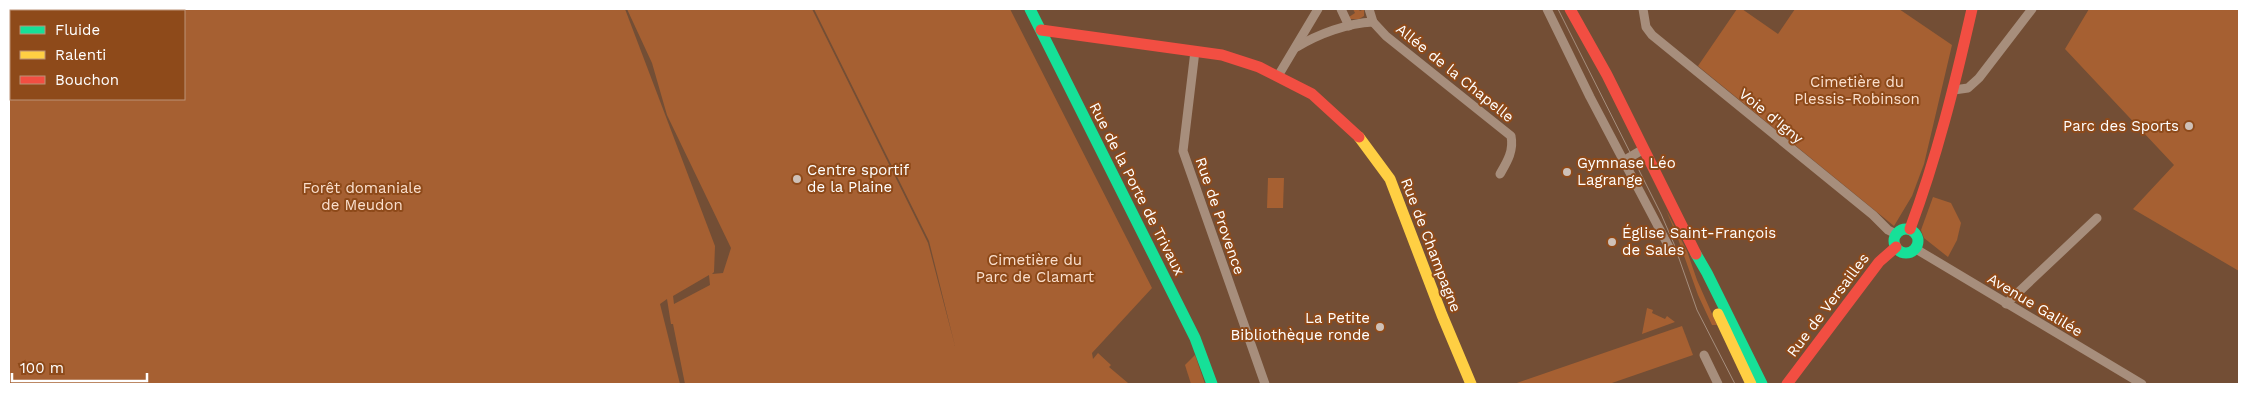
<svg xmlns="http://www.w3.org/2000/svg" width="2248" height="393" viewBox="0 0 2248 393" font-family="'Work Sans',sans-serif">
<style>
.green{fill:#a66032;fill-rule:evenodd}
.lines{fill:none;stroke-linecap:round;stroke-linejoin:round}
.street{stroke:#a78e7c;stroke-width:9}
.fast{stroke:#16e098;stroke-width:11}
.slow{stroke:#ffcf43;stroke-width:11}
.jam{stroke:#f24e42;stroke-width:11}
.tram{stroke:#a68e7d;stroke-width:1}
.poi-dot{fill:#cec1b8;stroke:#8e4a1a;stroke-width:2}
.labels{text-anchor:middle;stroke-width:4;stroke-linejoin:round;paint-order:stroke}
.street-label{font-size:15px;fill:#fff;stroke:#8e4a1a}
.park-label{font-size:15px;fill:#fadfcd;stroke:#8e4a1a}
.poi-label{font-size:15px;fill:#fff;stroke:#8e4a1a;text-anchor:start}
</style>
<rect width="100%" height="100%" fill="#734e35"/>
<!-- green -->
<g class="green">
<path d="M9 9H625L715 246 714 272 712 274 723 273 731 248 667 115 652 63 627 9H812L928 243 955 346 929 241 814 9H1010L1152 288 1092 353 1093 359 1098 353 1111 365 1109 367 1128 383 685 384 673 324H671L667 299 660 304 680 384H9ZM11 11H184V99H11ZM709 275 710 285 674 304 673 296Z"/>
<polygon points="1353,9 1358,9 1360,11 1364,9 1364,16 1359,19 1350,19 1349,17 1355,13"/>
<polygon points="1737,9 1742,9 1778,34 1795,9 1899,9 1952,45 1924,164 1912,196 1894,226 1698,66"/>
<polygon points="2089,9 2239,9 2239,271 2133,209 2174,165 2065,49"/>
<polygon points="1268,178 1284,178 1283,208 1267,208"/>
<polygon points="1933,197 1951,203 1961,223 1957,240 1948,257 1924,238 1921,230"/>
<polygon points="1666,210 1687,251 1697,280 1717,325 1712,325 1698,295 1677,236"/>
<polygon points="1647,308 1653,310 1652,313 1665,319 1667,316 1675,322 1642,334"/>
<polygon points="1682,326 1693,355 1609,384 1514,384"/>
<polygon points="1195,355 1205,384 1191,384 1185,365"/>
</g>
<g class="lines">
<!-- street -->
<g class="street">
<polyline points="1341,9 1349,26"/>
<polyline points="1547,9 1590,97 1669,247"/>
<polyline points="1643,9 1646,27 1652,35 1873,215 1888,230 1896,234"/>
<path d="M1373 22 1386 36 1511 136C1514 151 1507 162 1500 174"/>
<path d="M1297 47C1318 34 1348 23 1373 22L1369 9"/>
<polyline points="1195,51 1183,151 1265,384"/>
<polyline points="1278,76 1318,9"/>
<polyline points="1954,90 1968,88 1979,78 2032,9"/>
<polyline points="1625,160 1642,150"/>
<polyline points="1916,249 2142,384"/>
<polyline points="2006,304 2097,218"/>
<polyline points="1704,355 1718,384"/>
</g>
<!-- fast -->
<g class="fast">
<polyline points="1030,9 1195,338 1212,384"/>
<circle cx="1906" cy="241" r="12"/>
<polyline points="1696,254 1707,273 1762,384"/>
</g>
<!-- slow -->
<g class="slow">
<polyline points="1359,137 1390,179 1442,315 1471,384"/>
<polyline points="1718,314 1751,384"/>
</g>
<!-- jam -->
<g class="jam">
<polyline points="1570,9 1607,75 1696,254"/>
<polyline points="1041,30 1222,55 1259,67 1312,94 1359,137"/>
<path d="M1910 229C1937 157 1955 84 1972 9"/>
<polyline points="1787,384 1879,262 1896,247"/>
</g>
<!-- tram -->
<polyline class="tram" points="1558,9 1661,214 1674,244 1697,310 1735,384"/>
</g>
<!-- markers -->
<g class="poi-dot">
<circle cx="2189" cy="126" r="5"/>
<circle cx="1567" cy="172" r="5"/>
<circle cx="797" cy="179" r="5"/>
<circle cx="1612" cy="242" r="5"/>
<circle cx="1380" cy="327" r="5"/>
</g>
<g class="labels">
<!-- street labels -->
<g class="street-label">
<text transform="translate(1455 73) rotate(39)" y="5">Allée de la Chapelle</text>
<text transform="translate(1771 116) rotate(39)" y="5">Voie d'Igny</text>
<text transform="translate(1137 189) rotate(63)" y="5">Rue de la Porte de Trivaux</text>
<text transform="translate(1220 216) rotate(71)" y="5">Rue de Provence</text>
<text transform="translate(1431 245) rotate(69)" y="5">Rue de Champagne</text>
<text transform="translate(1828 305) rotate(-53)" y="5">Rue de Versailles</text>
<text transform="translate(2035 305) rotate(31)" y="5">Avenue Galilée</text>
</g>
<!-- park labels -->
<g class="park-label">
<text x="1857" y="87">Cimetière du<tspan x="1857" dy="17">Plessis-Robinson</tspan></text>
<text x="362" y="193">Forêt domaniale<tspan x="362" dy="17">de Meudon</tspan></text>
<text x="1035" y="265">Cimetière du<tspan x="1035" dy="17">Parc de Clamart</tspan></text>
</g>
<!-- poi labels -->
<g class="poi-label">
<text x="2179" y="131" text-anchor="end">Parc des Sports</text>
<text x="1577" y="168">Gymnase Léo<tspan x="1577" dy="17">Lagrange</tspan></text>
<text x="807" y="175">Centre sportif<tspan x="807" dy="17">de la Plaine</tspan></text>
<text x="1622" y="238">Église Saint-François<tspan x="1622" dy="17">de Sales</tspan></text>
<text x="1370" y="323" text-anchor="end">La Petite<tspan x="1370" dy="17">Bibliothèque ronde</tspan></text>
</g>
</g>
<!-- border -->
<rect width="2248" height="393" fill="none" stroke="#ffffff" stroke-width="20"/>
<!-- legend -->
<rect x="10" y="10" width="175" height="90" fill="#8e4a1a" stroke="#bb9276"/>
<rect x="20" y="26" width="25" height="8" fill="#16e098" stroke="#bb9276"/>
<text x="55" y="35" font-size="15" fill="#ffffff">Fluide</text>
<rect x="20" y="51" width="25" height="8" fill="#ffcf43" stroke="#bb9276"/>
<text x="55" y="60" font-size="15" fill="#ffffff">Ralenti</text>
<rect x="20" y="76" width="25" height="8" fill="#f24e42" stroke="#bb9276"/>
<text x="55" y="85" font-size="15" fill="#ffffff">Bouchon</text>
<!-- scale -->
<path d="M12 373v8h135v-8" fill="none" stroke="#ffffff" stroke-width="2.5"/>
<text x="20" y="373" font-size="15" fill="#ffffff" stroke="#8e4a1a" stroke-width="4" paint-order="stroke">100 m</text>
</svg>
